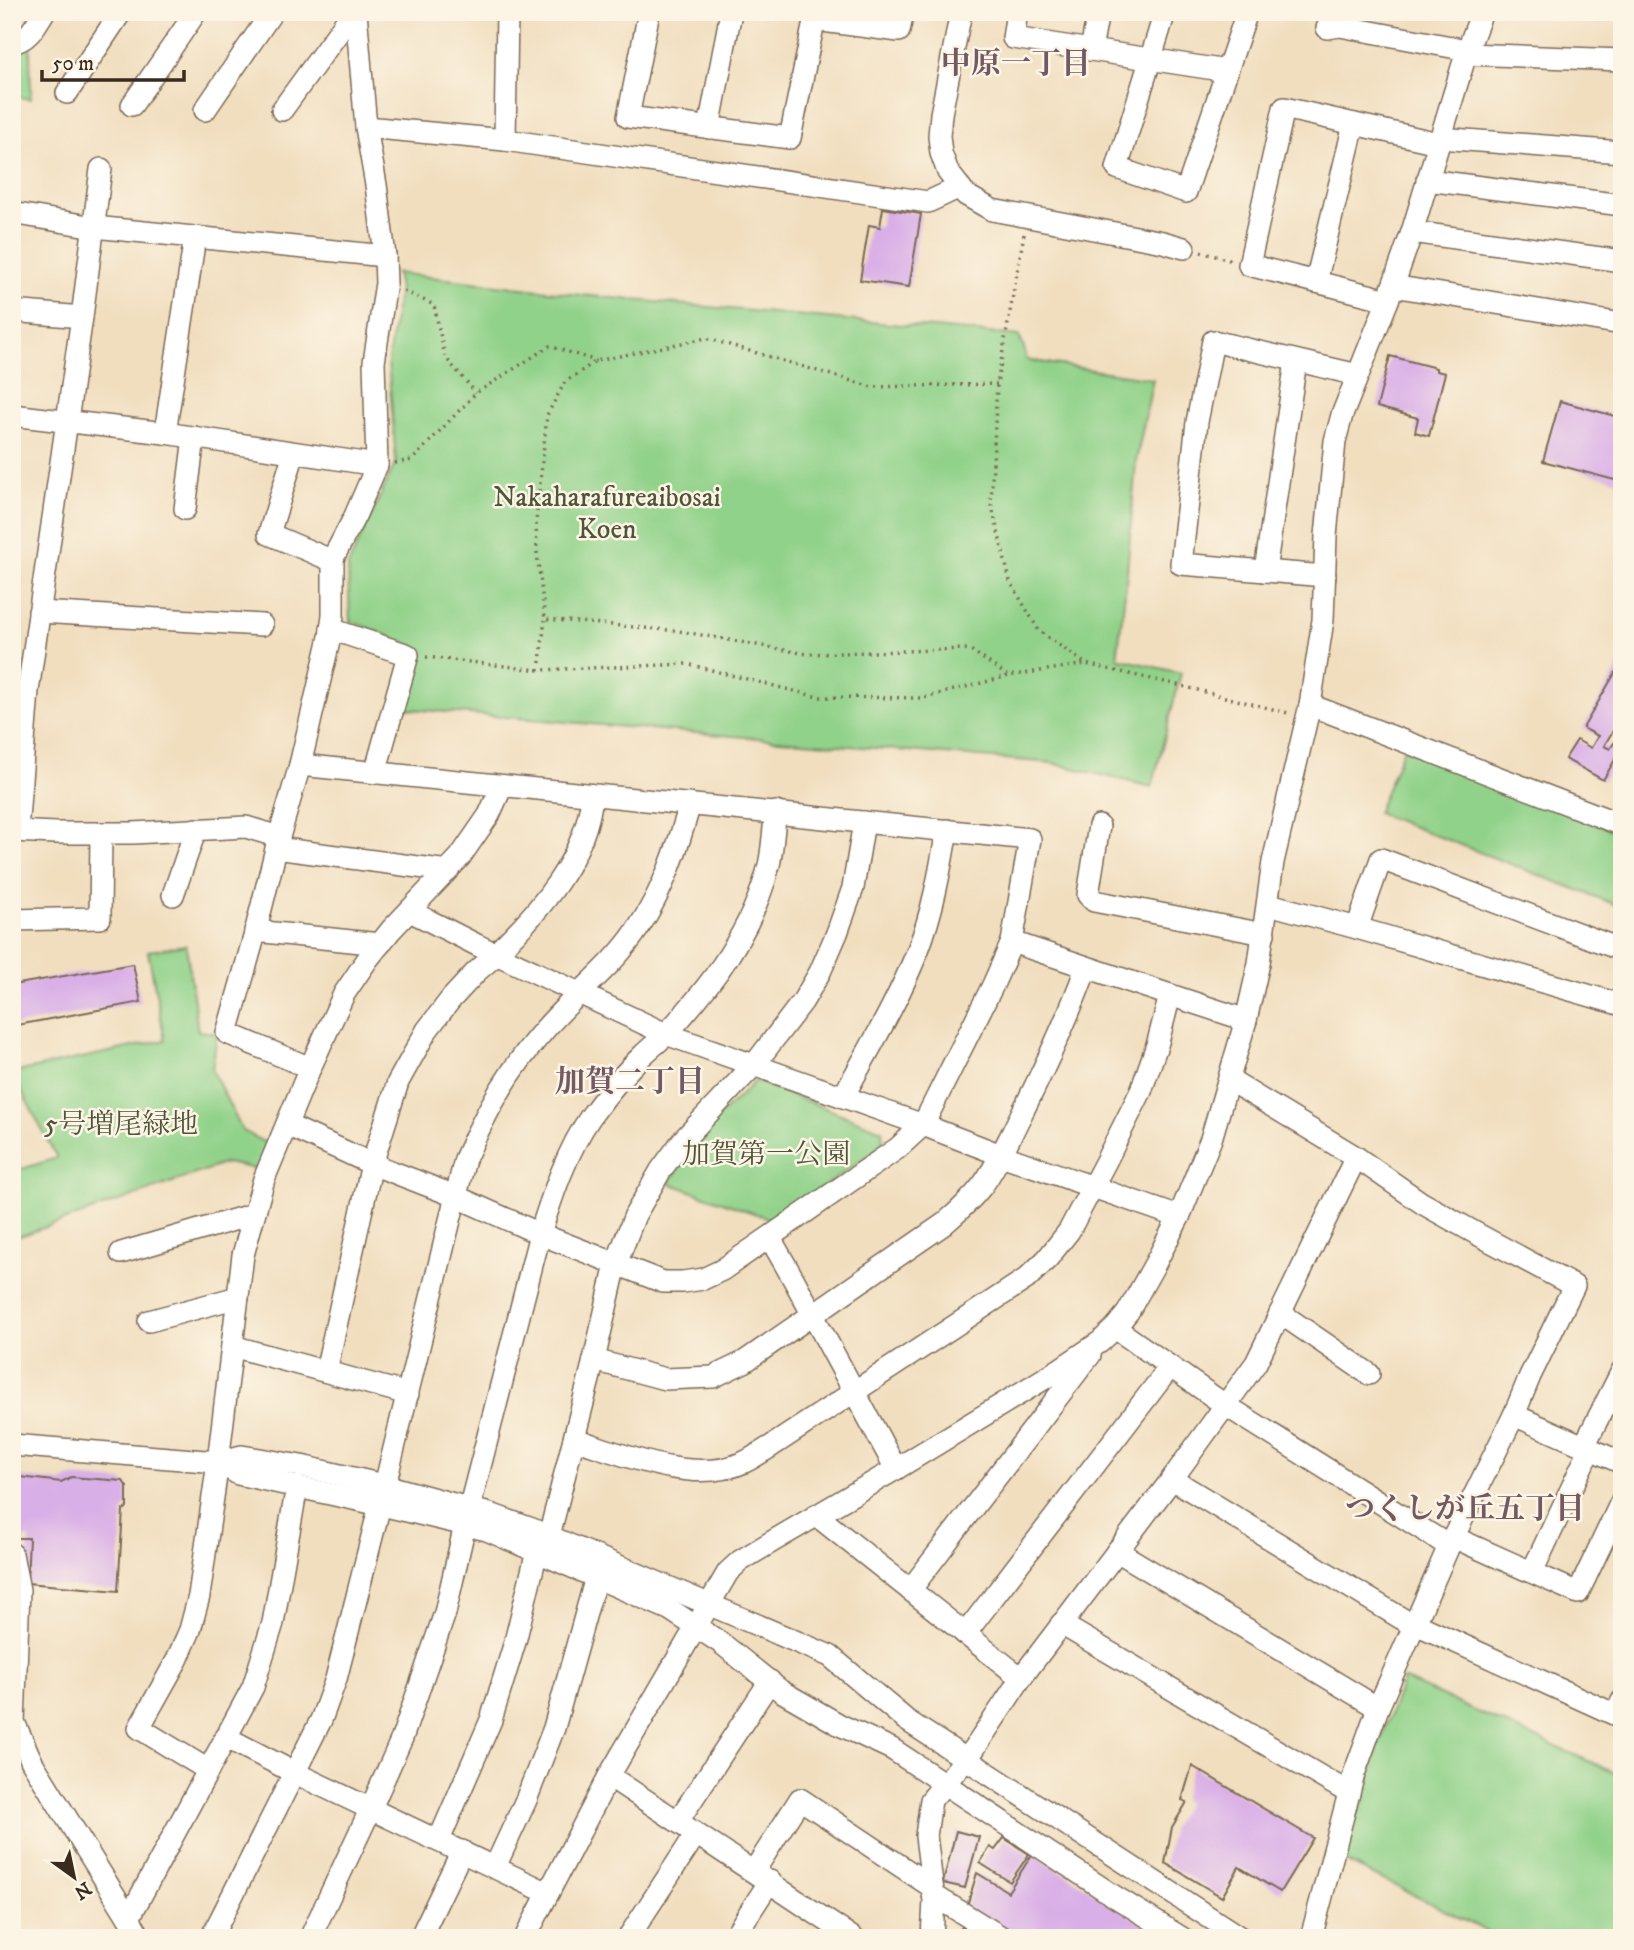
<svg xmlns="http://www.w3.org/2000/svg" width="1634" height="1950" viewBox="0 0 1634 1950" font-family="'IM FELL DW Pica','Noto Serif JP',serif">
<style>
.green{fill:#91d28a;stroke:#667e54;stroke-width:2}
.building{fill:#d9afe7}
.lines{fill:none;stroke-linecap:round;stroke-linejoin:round}
.minor-casing{stroke:#7b6956;stroke-width:24}
.path{stroke:#7b6956;stroke-width:3.5;stroke-dasharray:2 5;stroke-linecap:butt}
.minor{stroke:#fff;stroke-width:21}
.labels{text-anchor:middle;stroke-width:5;stroke-linejoin:round;paint-order:stroke}
.park-label{font-size:28px;fill:#505439;stroke:#fcf5e5}
.neighbourhood-label{font-size:30px;font-weight:bold;fill:#725964;stroke:#fcf5e5}
</style>
<rect width="100%" height="100%" fill="#fcf5e5"/>
<filter id="ink" filterUnits="userSpaceOnUse"><feTurbulence type="fractalNoise" baseFrequency=".0143" numOctaves="2"/><feDisplacementMap in="SourceGraphic" scale="14" xChannelSelector="R" yChannelSelector="G"/><feConvolveMatrix kernelMatrix="1 2 1 2 8 2 1 2 1" color-interpolation-filters="sRGB"/></filter>
<filter id="wash" filterUnits="userSpaceOnUse"><feTurbulence type="fractalNoise" baseFrequency=".00686" numOctaves="4" result="noise"/><feDisplacementMap in="SourceGraphic" scale="28" xChannelSelector="R" yChannelSelector="G"/><feGaussianBlur stdDeviation="1.57" result="paint"/><feColorMatrix in="noise" values="0 0 0 0 0 0 0 0 0 0 0 0 0 0 0 0 0 1.4 0 .05"/><feComposite in="paint" operator="in"/></filter>
<g filter="url(#wash)">
<rect width="100%" height="100%" fill="#f1debf"/>
<!-- green -->
<g class="green">
<polygon points="30,45 31,99 12,96 12,52"/>
<polygon points="396,273 581,295 1019,336 1024,348 1027,360 1153,379 1136,461 1126,584 1117,658 1181,673 1152,787 1052,763 399,708 415,646 350,621 348,566 396,462 388,361 399,289"/>
<polygon points="1404,748 1622,834 1622,907 1377,813"/>
<polygon points="186,945 198,1031 217,1033 212,1070 242,1130 269,1145 257,1169 226,1163 12,1239 12,1172 57,1158 12,1073 165,1040 148,951"/>
<polygon points="755,1081 882,1130 883,1145 776,1221 668,1183 711,1124"/>
<polygon points="1403,1679 1622,1776 1622,1938 1500,1938 1343,1860 1373,1762"/>
</g>
<g id="blocks">
<!-- building -->
<g class="building">
<polygon points="883,208 921,214 909,287 860,280 869,225 880,227"/>
<polygon points="1390,356 1436,368 1436,371 1445,373 1429,436 1415,432 1418,418 1377,407"/>
<polygon points="1560,401 1622,418 1622,482 1543,461"/>
<polygon points="1622,661 1622,724 1618,722 1604,746 1610,749 1618,737 1622,739 1622,748 1603,780 1565,759 1577,740 1591,748 1598,736 1583,728"/>
<polygon points="133,964 141,1002 12,1026 12,985"/>
<polygon points="12,1476 61,1482 71,1477 123,1481 127,1487 127,1508 123,1510 118,1591 27,1583 29,1538 17,1538 20,1500 12,1499"/>
<polygon points="1192,1766 1313,1838 1280,1892 1239,1867 1222,1897 1165,1863 1172,1827 1187,1802 1182,1800"/>
<polygon points="956,1831 979,1837 965,1888 943,1883"/>
<polygon points="1004,1838 1029,1854 1010,1882 980,1863 990,1847 995,1850"/>
<polygon points="1033,1853 1164,1938 1015,1938 966,1909 977,1873 1008,1892"/>
<polygon points="962,1927 965,1929 979,1938 955,1938"/>
</g>
</g>
</g>
<g filter="url(#ink)">
<use href="#blocks" fill-opacity="0" stroke="#7b6956" stroke-width="2"/>
<g class="lines">
<!-- minor casing -->
<g class="minor-casing">
<g id="minor">
<polyline points="649,12 628,117 790,138 816,12"/>
<polyline points="961,12 941,114 939,136 941,153 948,172 966,195 992,210 1163,242 1184,248"/>
<polyline points="1017,12 1013,38 1227,71"/>
<polyline points="1165,12 1117,168 1186,192 1247,12"/>
<polyline points="815,20 899,31 903,12"/>
<polyline points="1327,28 1340,26 1467,50"/>
<path d="M12 43C29 40 35 26 44 12"/>
<polyline points="1091,50 1098,12"/>
<polyline points="1466,54 1622,60"/>
<polyline points="67,93 121,12"/>
<polyline points="132,105 196,12"/>
<polyline points="205,110 272,12"/>
<polyline points="282,110 353,12"/>
<polyline points="366,127 505,140 928,202 960,187"/>
<polyline points="709,128 731,12"/>
<polyline points="1440,138 1622,152"/>
<polyline points="505,140 507,12"/>
<polyline points="1427,180 1622,205"/>
<polyline points="12,213 94,227 385,256"/>
<polyline points="1412,232 1615,260"/>
<polyline points="1316,282 1354,124"/>
<polyline points="1393,286 1622,324"/>
<polyline points="1388,300 1249,265 1284,108 1438,143"/>
<polyline points="12,311 82,317"/>
<polyline points="12,415 165,433 377,465"/>
<polyline points="165,433 195,237"/>
<polyline points="294,453 269,534 333,561"/>
<polyline points="185,509 194,437"/>
<polyline points="1265,571 1296,361"/>
<polyline points="1325,576 1181,564 1197,422 1213,341 1358,375"/>
<polyline points="39,612 262,625"/>
<polyline points="331,629 408,655 375,773"/>
<polyline points="1310,705 1622,825"/>
<polyline points="1099,826 1088,895 1094,901 1264,934"/>
<polyline points="12,831 56,833 133,833 246,827 279,837"/>
<polyline points="17,831 28,691 82,317 101,169"/>
<polyline points="276,848 448,871"/>
<polyline points="173,895 196,829"/>
<polyline points="1269,904 1357,928 1622,1005"/>
<polyline points="410,911 477,945 666,1034 923,1125 1001,1155 1179,1217"/>
<polyline points="12,920 100,918 101,833"/>
<polyline points="1357,928 1381,859 1622,950"/>
<polyline points="255,931 380,944"/>
<path d="M496 953C539 912 587 857 592 795"/>
<polyline points="1170,995 1246,1020"/>
<polyline points="310,1068 227,1033 254,937 279,837 300,765 330,637 333,615 333,558 355,516 377,465 374,362 386,283 385,256 376,185 366,127 356,12"/>
<polyline points="1229,1080 1356,1157 1422,1203 1479,1235 1574,1286 1530,1376 1514,1415 1449,1546 1378,1708 1354,1774 1311,1938"/>
<path d="M843 1097C869 1049 898 1001 918 950 933 911 940 871 947 830"/>
<polyline points="287,1125 372,1164 455,1196 540,1234 663,1282 683,1282 703,1279 722,1270 898,1148 923,1125 993,985 1012,942 1030,839 300,765"/>
<polyline points="770,1238 794,1280 896,1469"/>
<polyline points="121,1253 254,1214"/>
<polyline points="1280,1313 1369,1374"/>
<polyline points="149,1321 238,1297"/>
<polyline points="1115,1328 1225,1405 1449,1546"/>
<polyline points="232,1346 408,1394"/>
<path d="M594 1360 665 1379 713 1377 744 1362 944 1224C958 1212 971 1200 982 1186 998 1164 1009 1139 1021 1115 1045 1067 1068 1019 1086 968"/>
<polyline points="326,1371 372,1164 398,1082 427,1030 451,999 476,972 497,954"/>
<polyline points="1514,1415 1622,1463"/>
<path d="M574 1439C622 1454 693 1485 742 1463 752 1459 761 1452 770 1447L1026 1279 1047 1259 1069 1231 1106 1161 1141 1091 1158 1042 1170 995 1012 942"/>
<polyline points="12,1445 218,1462 242,1456 301,1466 396,1488 490,1514 532,1529 830,1656 906,1720 1241,1938"/>
<polyline points="1584,1446 1622,1371"/>
<polyline points="218,1462 238,1474 390,1507 487,1530 669,1609 721,1643 781,1691 840,1725 892,1749 1114,1896 1182,1938"/>
<polyline points="1172,1479 1414,1626"/>
<path d="M385 1485 465 1159C488 1108 508 1071 546 1028 576 993 614 966 639 927 664 889 678 847 690 804"/>
<polyline points="816,1515 1021,1678"/>
<polyline points="549,1536 594,1360 616,1264 635,1215 661,1170 683,1140 754,1065 803,1001 820,972 837,933 853,888 864,822"/>
<polyline points="1453,1537 1578,1593 1622,1500"/>
<polyline points="1117,1551 1378,1708"/>
<polyline points="12,1554 19,1590 14,1722 32,1762 141,1938"/>
<polyline points="1532,1572 1590,1449"/>
<polyline points="910,1590 1090,1355"/>
<polyline points="1061,1624 1349,1793"/>
<polyline points="1416,1624 1616,1715 1622,1701"/>
<polyline points="965,1634 1170,1367"/>
<polyline points="225,1737 295,1773 548,1893"/>
<polyline points="208,1770 139,1728 177,1660 190,1630 199,1596 218,1462 243,1255 264,1179 310,1068 344,994 367,960 391,930 460,857 489,815 502,786"/>
<polyline points="609,1776 853,1938"/>
<polyline points="678,1821 770,1681"/>
<polyline points="439,1840 491,1720 515,1642 537,1551"/>
<polyline points="495,1867 526,1800 554,1728 596,1577"/>
<polyline points="754,1871 800,1799 932,1887"/>
<polyline points="933,1895 1003,1938"/>
<polyline points="129,1918 253,1687 273,1623 297,1486"/>
<polyline points="211,1938 321,1720 336,1679 380,1505"/>
<path d="M310 1938 371 1808 402 1738 445 1613 465 1525 540 1234C553 1193 567 1151 591 1116 607 1094 624 1073 643 1055 651 1047 660 1041 667 1033 712 985 753 930 769 865 773 848 773 830 776 812"/>
<polyline points="420,1938 462,1851"/>
<polyline points="525,1938 609,1776 728,1572 740,1561 768,1544 896,1469 1060,1369 1100,1342 1115,1328 1128,1312 1156,1262 1179,1217 1211,1139 1246,1020 1259,963 1273,862 1310,705 1323,620 1326,536 1335,441 1342,415 1388,300 1412,232 1466,54 1482,12"/>
<polyline points="628,1938 696,1834"/>
<polyline points="733,1938 770,1881"/>
<polyline points="932,1938 934,1900 926,1836 931,1800 974,1749 1021,1678 1172,1479 1256,1363 1356,1157"/>
</g>
</g>
<!-- path -->
<g class="path">
<polyline points="1024,234 997,384 991,503 1010,581 1039,631 1086,664 1178,685 1288,713"/>
<polyline points="1201,252 1230,260"/>
<polyline points="404,291 434,305 445,357 476,393"/>
<polyline points="997,384 872,387 706,338 596,361 565,382 547,415 536,522 537,553 545,619 679,631 807,654 969,649 1008,676 1086,664"/>
<polyline points="395,463 412,460 476,393 550,346 596,361"/>
<polyline points="426,657 539,670 687,664 818,697 923,698 1008,676"/>
<polyline points="539,670 545,620"/>
</g>
<!-- minor -->
<use href="#minor" class="minor"/>
</g>
</g>
<g class="labels">
<!-- park labels -->
<g class="park-label">
<text x="607" y="506">Nakaharafureaibosai<tspan x="607" dy="32">Koen</tspan></text>
<text x="121" y="1133">5号増尾緑地</text>
<text x="766" y="1163">加賀第一公園</text>
</g>
<!-- neighbourhood labels -->
<g class="neighbourhood-label">
<text x="1016" y="73">中原一丁目</text>
<text x="630" y="1091">加賀二丁目</text>
<text x="1465" y="1518">つくしが丘五丁目</text>
</g>
</g>
<!-- margin -->
<rect width="1634" height="1950" fill="none" stroke="#fcf5e5" stroke-width="42"/>
<!-- north arrow -->
<g transform="translate(74 1877) rotate(147)" stroke="#fcf5e5" stroke-width="5" paint-order="stroke">
<path d="M0-5L12 26L0 18L-12 26Z" fill="#3b2a1e"/>
<text y="-10" font-size="19" font-weight="bold" text-anchor="middle" fill="#3b2a1e">N</text>
</g>
<!-- scale -->
<path d="M42 70v10h142v-10" fill="none" stroke="#3b2a1e" stroke-width="3.5"/>
<text x="52" y="70" font-size="21" fill="#3b2a1e" stroke="#fcf5e5" stroke-width="5" paint-order="stroke">50 m</text>
</svg>
